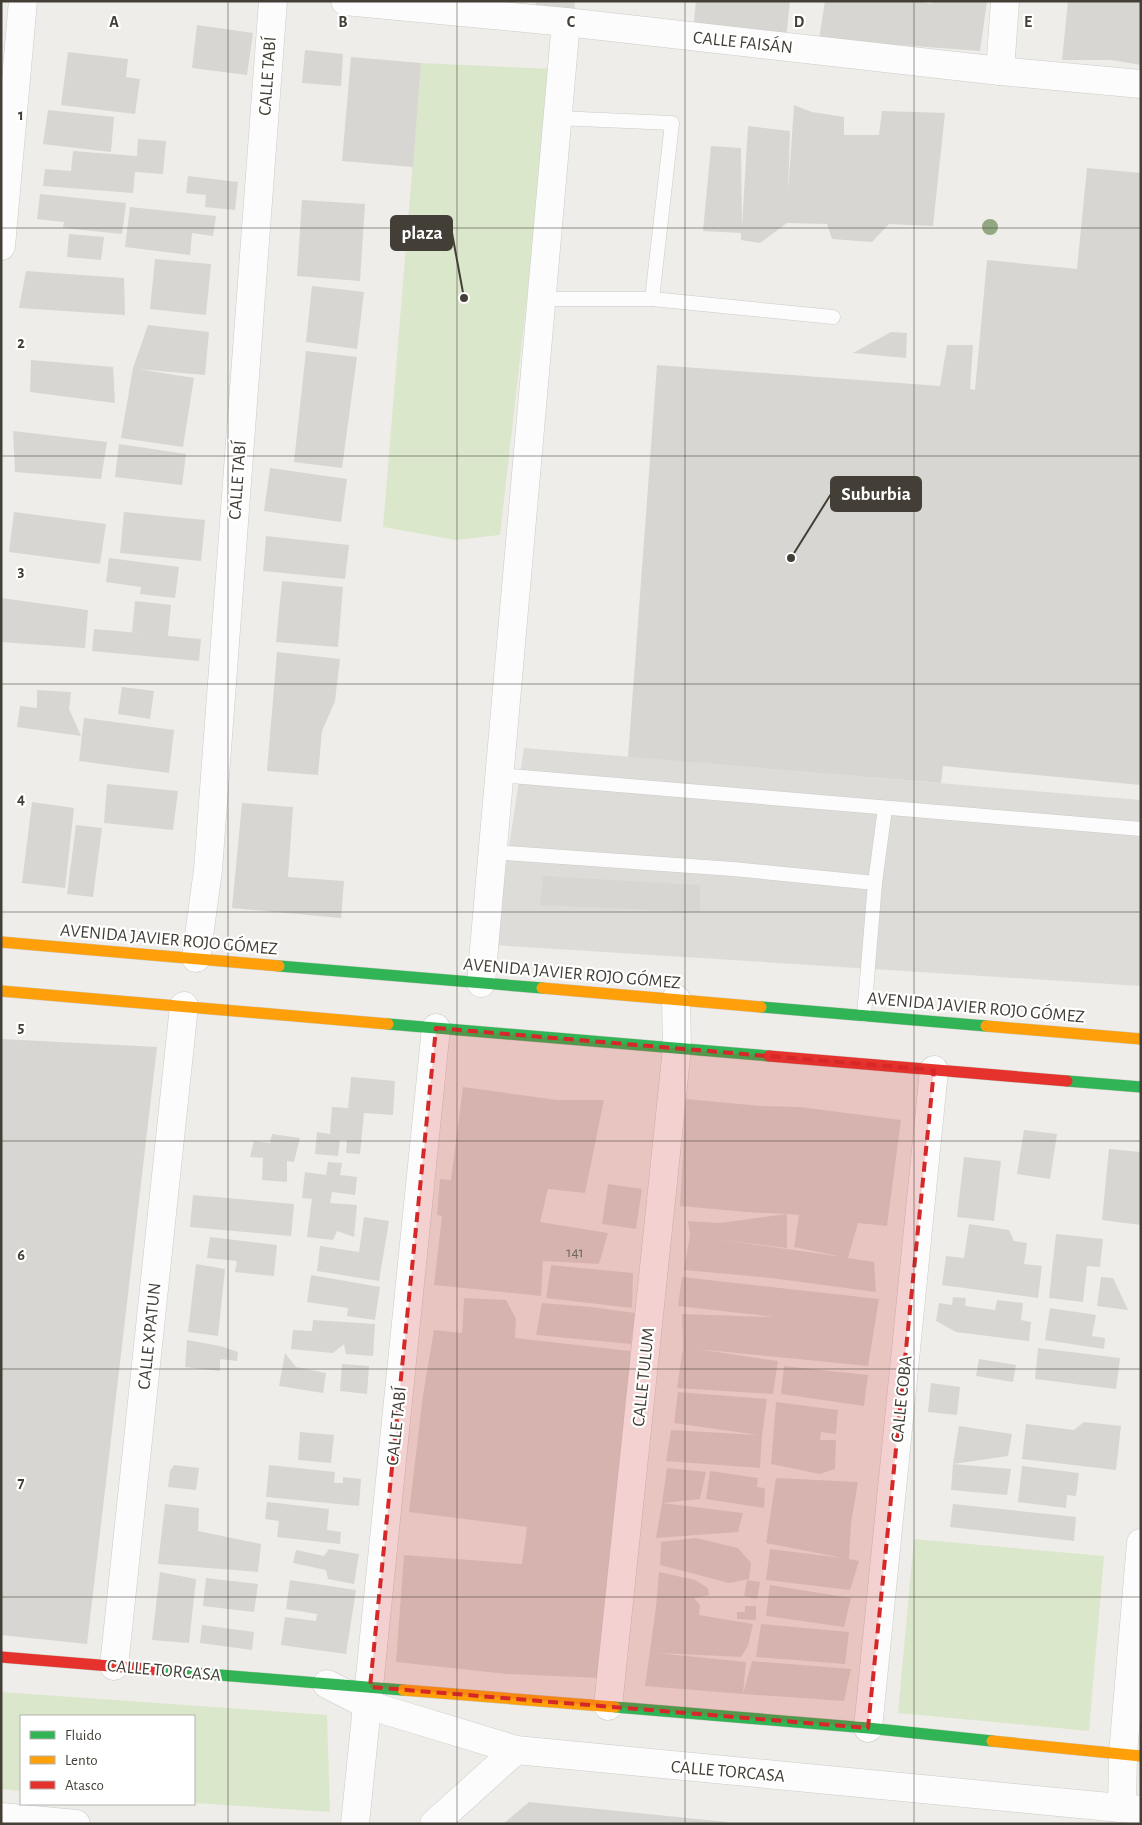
<svg xmlns="http://www.w3.org/2000/svg" width="1142" height="1825" viewBox="0 0 1142 1825" font-family="'Alegreya Sans',sans-serif">
<style>
.green{fill:#dbe7cb}
.parking{fill:#dedcd9}
.building{fill:#d8d6d2;fill-rule:evenodd}
.lines{fill:none;stroke-linecap:round;stroke-linejoin:round}
.lane-casing{stroke:#cccbc7;stroke-width:15}
.street-casing{stroke:#cccbc7;stroke-width:29}
.fast-casing{stroke:#cccac1;stroke-width:12}
.slow-casing{stroke:#cccac1;stroke-width:12}
.jam-casing{stroke:#cccac1;stroke-width:12}
.lane{stroke:#fcfcfc;stroke-width:14}
.street{stroke:#fcfcfc;stroke-width:28}
.fast{stroke:#30b455;stroke-width:11}
.slow{stroke:#ff9f0a;stroke-width:11}
.jam{stroke:#e5322d;stroke-width:11}
.tree{fill:#91a883}
.marked{fill:#d62828;fill-opacity:0.2;stroke:#d62828;stroke-width:4;stroke-dasharray:10 6;stroke-linejoin:round}
.grid{fill:none;stroke:#443f36;stroke-width:1;stroke-opacity:0.55}
.labels{text-anchor:middle;stroke-width:4.5;stroke-linejoin:round;paint-order:stroke}
.number-label{font-size:15px;fill:#6a665e}
.street-label{font-size:18px;fill:#443f36;stroke:#fff}
.grid-label{font-size:16px;text-anchor:middle;font-weight:bold;fill:#443f36;stroke:#fff;stroke-width:4.5;stroke-linejoin:round;paint-order:stroke}
.leader{fill:none;stroke:#443f36;stroke-width:2}
.callout-dot{fill:#443f36;stroke:#fff;stroke-width:2}
.callout{fill:#443f36;stroke:#443f36;stroke-width:2}
.callout-label{font-size:19px;text-anchor:middle;font-weight:bold;fill:#fff}
</style>
<rect width="100%" height="100%" fill="#eeede9"/>
<!-- green -->
<g class="green">
<polygon points="421,63 553,69 500,535 456,540 383,527"/>
<polygon points="914,1539 1104,1556 1089,1731 898,1713"/>
<polygon points="1,1692 327,1715 330,1812 194,1803 194,1716 21,1716 21,1791 1,1789"/>
</g>
<!-- parking -->
<polygon class="parking" points="524,748 1141,800 1141,986 494,945"/>
<!-- building -->
<g class="building">
<polygon points="536,1 575,1 574,18 534,16"/>
<polygon points="696,1 790,1 786,39 693,30"/>
<polygon points="825,1 919,1 931,4 932,1 987,1 980,51 819,39"/>
<polygon points="1068,1 1141,1 1141,65 1111,60 1062,60"/>
<polygon points="197,25 253,33 247,75 192,68"/>
<polygon points="305,50 343,54 341,86 302,83"/>
<polygon points="68,52 128,59 126,77 140,79 135,114 61,105"/>
<polygon points="351,57 421,63 413,167 342,161"/>
<polygon points="794,105 812,112 844,117 844,135 879,135 882,111 945,113 933,226 889,224 872,242 832,239 827,224 787,223 760,243 741,240 741,233 703,231 711,146 741,148 742,226 748,126 790,131 788,194"/>
<polygon points="48,110 114,117 111,152 43,144"/>
<polygon points="138,139 166,141 163,174 135,172 133,193 43,186 45,169 71,171 73,151 137,156"/>
<polygon points="1087,168 1141,173 1141,785 943,766 941,783 628,757 657,365 940,386 947,345 973,345 970,389 975,390 987,260 1077,269"/>
<polygon points="188,176 238,182 235,210 205,207 206,195 186,193"/>
<polygon points="40,194 126,203 122,234 63,228 64,222 37,219"/>
<polygon points="302,200 365,204 360,281 297,276"/>
<polygon points="130,207 216,216 213,236 192,233 190,255 125,247"/>
<polygon points="69,234 104,237 101,260 67,257"/>
<polygon points="155,259 211,264 206,315 150,309"/>
<polygon points="26,271 124,278 125,315 19,308"/>
<polygon points="312,286 364,292 357,349 306,342"/>
<polygon points="148,325 209,332 205,375 138,369 194,378 183,447 121,438 133,368"/>
<polygon points="891,332 907,333 906,358 853,353"/>
<polygon points="306,351 357,357 342,468 294,462"/>
<polygon points="31,360 113,367 115,403 30,392"/>
<polygon points="13,431 107,442 101,479 15,472"/>
<polygon points="119,444 186,454 182,485 115,477"/>
<polygon points="270,468 347,479 341,522 264,511"/>
<polygon points="14,512 106,524 100,564 9,552"/>
<polygon points="124,512 205,520 201,561 120,553"/>
<polygon points="266,536 349,545 345,579 263,571"/>
<polygon points="109,558 179,567 175,598 140,594 141,587 106,582"/>
<polygon points="282,581 343,587 338,647 276,642"/>
<polygon points="1,598 88,610 85,648 1,642"/>
<polygon points="135,601 171,605 168,636 201,639 199,661 92,651 94,629 140,633 132,632"/>
<polygon points="277,652 340,659 335,701 322,731 318,775 267,771"/>
<polygon points="122,687 154,691 150,719 118,714"/>
<polygon points="37,690 71,692 69,709 81,736 17,727 20,706 37,708"/>
<polygon points="84,718 174,730 169,773 79,761"/>
<polygon points="107,784 178,791 173,830 104,823"/>
<polygon points="32,802 74,808 65,888 22,883"/>
<polygon points="242,803 293,807 288,877 344,881 341,918 232,908"/>
<polygon points="76,825 102,828 93,897 67,894"/>
<polygon points="543,876 700,885 700,912 540,905"/>
<polygon points="1,1039 157,1047 87,1644 1,1635"/>
<polygon points="351,1077 395,1081 393,1115 364,1113 360,1154 346,1153 347,1140 340,1140 338,1156 315,1154 317,1132 330,1134 332,1107 348,1108"/>
<polygon points="463,1087 557,1100 604,1100 585,1193 548,1189 540,1222 608,1233 599,1264 543,1261 541,1296 434,1285 442,1216 437,1215 440,1179 451,1180"/>
<path d="M686 1099 761 1106 800 1107 901 1120 887 1226 858 1223 848 1258 874 1262 876 1292 771 1278 684 1270 690 1235 688 1221 720 1223 787 1214 746 1212 680 1206ZM787 1214 799 1215 794 1247 843 1257 715 1239 787 1248Z"/>
<polygon points="1024,1130 1057,1134 1050,1179 1017,1174"/>
<polygon points="272,1134 300,1138 294,1162 287,1161 287,1182 262,1180 263,1158 250,1157 254,1141 270,1143"/>
<polygon points="1109,1149 1141,1152 1141,1225 1102,1220"/>
<polygon points="964,1157 1001,1161 994,1221 957,1217"/>
<polygon points="328,1162 342,1163 340,1175 357,1177 355,1195 332,1192 330,1203 357,1205 354,1237 337,1231 333,1240 307,1237 312,1199 302,1198 305,1172 326,1175"/>
<polygon points="608,1184 642,1189 636,1229 602,1224"/>
<polygon points="193,1195 294,1204 291,1236 190,1227"/>
<polygon points="364,1217 389,1221 379,1281 317,1271 320,1246 359,1252"/>
<polygon points="969,1224 1009,1230 1014,1241 1027,1243 1024,1264 1042,1266 1038,1298 942,1285 946,1256 964,1258"/>
<polygon points="1056,1234 1103,1239 1100,1267 1087,1266 1083,1302 1049,1298"/>
<polygon points="210,1237 277,1245 274,1276 235,1272 237,1261 207,1258"/>
<polygon points="196,1264 225,1269 218,1336 188,1332"/>
<polygon points="551,1265 633,1273 632,1308 546,1298"/>
<polygon points="311,1275 380,1287 375,1320 347,1316 348,1308 307,1302"/>
<polygon points="682,1277 879,1299 868,1366 697,1349 778,1361 773,1394 677,1388 683,1348 682,1314 775,1317 678,1306"/>
<polygon points="1101,1277 1113,1278 1128,1310 1097,1306"/>
<polygon points="953,1297 966,1298 965,1306 995,1310 997,1300 1023,1303 1021,1320 1031,1322 1029,1341 956,1332 936,1321 939,1303 952,1305"/>
<polygon points="464,1298 506,1300 516,1319 515,1338 630,1351 631,1383 624,1423 622,1462 599,1678 507,1674 396,1662 404,1555 522,1564 527,1527 409,1512 423,1395 434,1330 462,1333"/>
<polygon points="542,1303 591,1307 635,1313 631,1344 536,1335"/>
<polygon points="1050,1308 1096,1315 1092,1336 1105,1338 1104,1349 1045,1340"/>
<polygon points="313,1320 375,1324 373,1356 346,1354 344,1344 333,1353 291,1349 293,1330 312,1331"/>
<polygon points="187,1340 220,1346 238,1352 237,1361 220,1359 220,1371 185,1367"/>
<polygon points="1038,1348 1120,1358 1116,1389 1035,1379"/>
<polygon points="285,1353 296,1367 326,1373 323,1393 279,1386"/>
<polygon points="979,1359 1016,1365 1013,1382 976,1376"/>
<polygon points="342,1364 369,1366 367,1394 340,1391"/>
<polygon points="784,1366 868,1375 864,1406 781,1394"/>
<polygon points="931,1383 960,1387 957,1415 928,1412"/>
<polygon points="678,1392 767,1399 762,1435 760,1468 666,1461 671,1430 758,1435 674,1423"/>
<polygon points="776,1402 838,1410 836,1434 821,1432 820,1440 836,1440 835,1469 820,1474 771,1464"/>
<polygon points="1084,1422 1121,1426 1116,1470 1022,1459 1026,1424 1074,1430"/>
<polygon points="959,1426 1012,1434 1008,1456 953,1464 1011,1469 1007,1495 951,1490 953,1464"/>
<polygon points="300,1432 334,1435 331,1463 298,1460"/>
<polygon points="174,1465 199,1468 196,1490 168,1487 170,1471"/>
<polygon points="269,1465 335,1472 334,1483 343,1483 343,1477 361,1479 359,1506 266,1497"/>
<polygon points="1022,1466 1079,1473 1076,1496 1067,1495 1066,1508 1018,1502"/>
<polygon points="667,1468 706,1472 700,1499 662,1503"/>
<polygon points="710,1471 758,1478 757,1487 765,1488 764,1508 706,1499"/>
<polygon points="776,1478 858,1482 851,1523 849,1559 859,1561 850,1590 766,1580 770,1549 843,1558 766,1543"/>
<polygon points="267,1502 329,1509 327,1530 341,1532 340,1544 277,1537 279,1521 265,1519"/>
<polygon points="662,1503 743,1513 738,1532 656,1538"/>
<polygon points="165,1504 199,1508 198,1531 261,1544 258,1572 158,1564"/>
<polygon points="953,1504 1076,1517 1074,1541 950,1527"/>
<polygon points="696,1538 738,1548 751,1563 749,1579 729,1583 660,1565 661,1542"/>
<polygon points="329,1549 359,1554 354,1584 328,1579 326,1570 293,1563 296,1550 324,1556"/>
<polygon points="160,1572 196,1579 189,1643 152,1640"/>
<polygon points="659,1572 695,1580 708,1588 709,1595 694,1598 700,1605 699,1615 753,1624 748,1646 741,1657 657,1653 746,1662 743,1694 645,1686 656,1607"/>
<polygon points="206,1578 258,1584 254,1612 203,1606"/>
<polygon points="290,1580 356,1590 346,1654 281,1645 285,1617 316,1621 317,1614 286,1609"/>
<polygon points="747,1580 760,1582 757,1599 744,1596"/>
<polygon points="770,1585 851,1598 844,1627 766,1616"/>
<polygon points="745,1606 756,1606 756,1620 737,1619 737,1612 745,1612"/>
<polygon points="761,1624 849,1632 845,1664 756,1657"/>
<polygon points="202,1625 254,1632 252,1650 200,1643"/>
<polygon points="752,1661 851,1669 844,1701 743,1694"/>
<polygon points="529,1802 727,1822 726,1824 503,1824"/>
</g>
<g class="lines">
<!-- lane casing -->
<g class="lane-casing">
<g id="lane">
<polyline points="557,118 672,123 652,299"/>
<polyline points="541,299 652,299 833,317"/>
<polyline points="499,775 1141,829"/>
<polyline points="492,852 733,869 875,883"/>
<polyline points="864,1015 875,883 885,808"/>
</g>
</g>
<!-- street casing -->
<g class="street-casing">
<g id="street">
<polyline points="345,1 566,22 1000,71 1141,84"/>
<polyline points="1000,71 1005,1"/>
<polyline points="1,246 23,1"/>
<polyline points="196,958 208,870 273,1"/>
<polyline points="481,983 566,22"/>
<polyline points="114,1666 184,1006"/>
<polyline points="327,1684 368,1705 516,1750 1141,1810"/>
<polyline points="608,1706 677,1048 676,999"/>
<polyline points="868,1728 934,1070"/>
<polyline points="1122,1808 1123,1754 1141,1543"/>
<polyline points="1,1817 76,1824"/>
<polyline points="355,1824 436,1028"/>
<polyline points="434,1824 516,1750"/>
</g>
</g>
<!-- fast casing -->
<g class="fast-casing">
<g id="fast">
<polyline points="279,966 542,988"/>
<polyline points="761,1007 986,1026"/>
<polyline points="388,1024 769,1056"/>
<polyline points="1067,1081 1141,1087"/>
<polyline points="159,1670 403,1690"/>
<polyline points="615,1707 868,1728 992,1741"/>
</g>
</g>
<!-- slow casing -->
<g class="slow-casing">
<g id="slow">
<polyline points="1,942 279,966"/>
<polyline points="542,988 761,1007"/>
<polyline points="1,991 388,1024"/>
<polyline points="986,1026 1141,1039"/>
<polyline points="403,1690 615,1707"/>
<polyline points="992,1741 1141,1756"/>
</g>
</g>
<!-- jam casing -->
<g class="jam-casing">
<g id="jam">
<polyline points="769,1056 1067,1081"/>
<polyline points="1,1657 159,1670"/>
</g>
</g>
<!-- lane -->
<use href="#lane" class="lane"/>
<!-- street -->
<use href="#street" class="street"/>
<!-- fast -->
<use href="#fast" class="fast"/>
<!-- slow -->
<use href="#slow" class="slow"/>
<!-- jam -->
<use href="#jam" class="jam"/>
</g>
<!-- trees -->
<circle class="tree" cx="990" cy="227" r="8"/>
<!-- marked area -->
<path class="marked" d="M436 1028 934 1070 868 1728 370 1687Z"/>
<!-- grid -->
<path class="grid" d="M228 1V1824M457 1V1824M685 1V1824M914 1V1824M1 228H1141M1 456H1141M1 684H1141M1 912H1141M1 1141H1141M1 1369H1141M1 1597H1141"/>
<g class="labels">
<!-- number labels -->
<g class="number-label">
<text x="575" y="1257">141</text>
</g>
<!-- street labels -->
<g class="street-label">
<text transform="translate(743 42) rotate(6)" y="6">CALLE FAISÁN</text>
<text transform="translate(267 76) rotate(-86)" y="6">CALLE TABÍ</text>
<text transform="translate(237 480) rotate(-86)" y="6">CALLE TABÍ</text>
<text transform="translate(169 939) rotate(5)" y="6">AVENIDA JAVIER ROJO GÓMEZ</text>
<text transform="translate(572 973) rotate(5)" y="6">AVENIDA JAVIER ROJO GÓMEZ</text>
<text transform="translate(976 1007) rotate(5)" y="6">AVENIDA JAVIER ROJO GÓMEZ</text>
<text transform="translate(149 1336) rotate(-84)" y="6">CALLE XPATUN</text>
<text transform="translate(643 1377) rotate(-84)" y="6">CALLE TULUM</text>
<text transform="translate(901 1399) rotate(-84)" y="6">CALLE COBA</text>
<text transform="translate(396 1426) rotate(-84)" y="6">CALLE TABÍ</text>
<text transform="translate(164 1670) rotate(5)" y="6">CALLE TORCASA</text>
<text transform="translate(728 1771) rotate(5)" y="6">CALLE TORCASA</text>
</g>
</g>
<g class="grid-label">
<text x="114" y="27">A</text>
<text x="343" y="27">B</text>
<text x="571" y="27">C</text>
<text x="799" y="27">D</text>
<text x="1028" y="27">E</text>
<text x="21" y="120">1</text>
<text x="21" y="348">2</text>
<text x="21" y="576">3</text>
<text x="21" y="804">4</text>
<text x="21" y="1032">5</text>
<text x="21" y="1260">6</text>
<text x="21" y="1488">7</text>
</g>
<!-- callouts -->
<path class="leader" d="M464 298L452 233M791 558L831 494"/>
<g class="callout-dot">
<circle cx="464" cy="298" r="5"/>
<circle cx="791" cy="558" r="5"/>
</g>
<g class="callout">
<rect x="391" y="216" width="61" height="34" rx="5"/>
<rect x="831" y="477" width="90" height="34" rx="5"/>
</g>
<g class="callout-label">
<text x="422" y="239">plaza</text>
<text x="876" y="500">Suburbia</text>
</g>
<!-- border -->
<rect width="1142" height="1825" fill="none" stroke="#443f36" stroke-width="5"/>
<!-- legend -->
<rect x="20" y="1715" width="175" height="90" fill="#ffffff" stroke="#b4b2af"/>
<rect x="30" y="1731" width="25" height="8" fill="#30b455" stroke="#b4b2af"/>
<text x="65" y="1740" font-size="15" fill="#443f36">Fluido</text>
<rect x="30" y="1756" width="25" height="8" fill="#ff9f0a" stroke="#b4b2af"/>
<text x="65" y="1765" font-size="15" fill="#443f36">Lento</text>
<rect x="30" y="1781" width="25" height="8" fill="#e5322d" stroke="#b4b2af"/>
<text x="65" y="1790" font-size="15" fill="#443f36">Atasco</text>
</svg>
